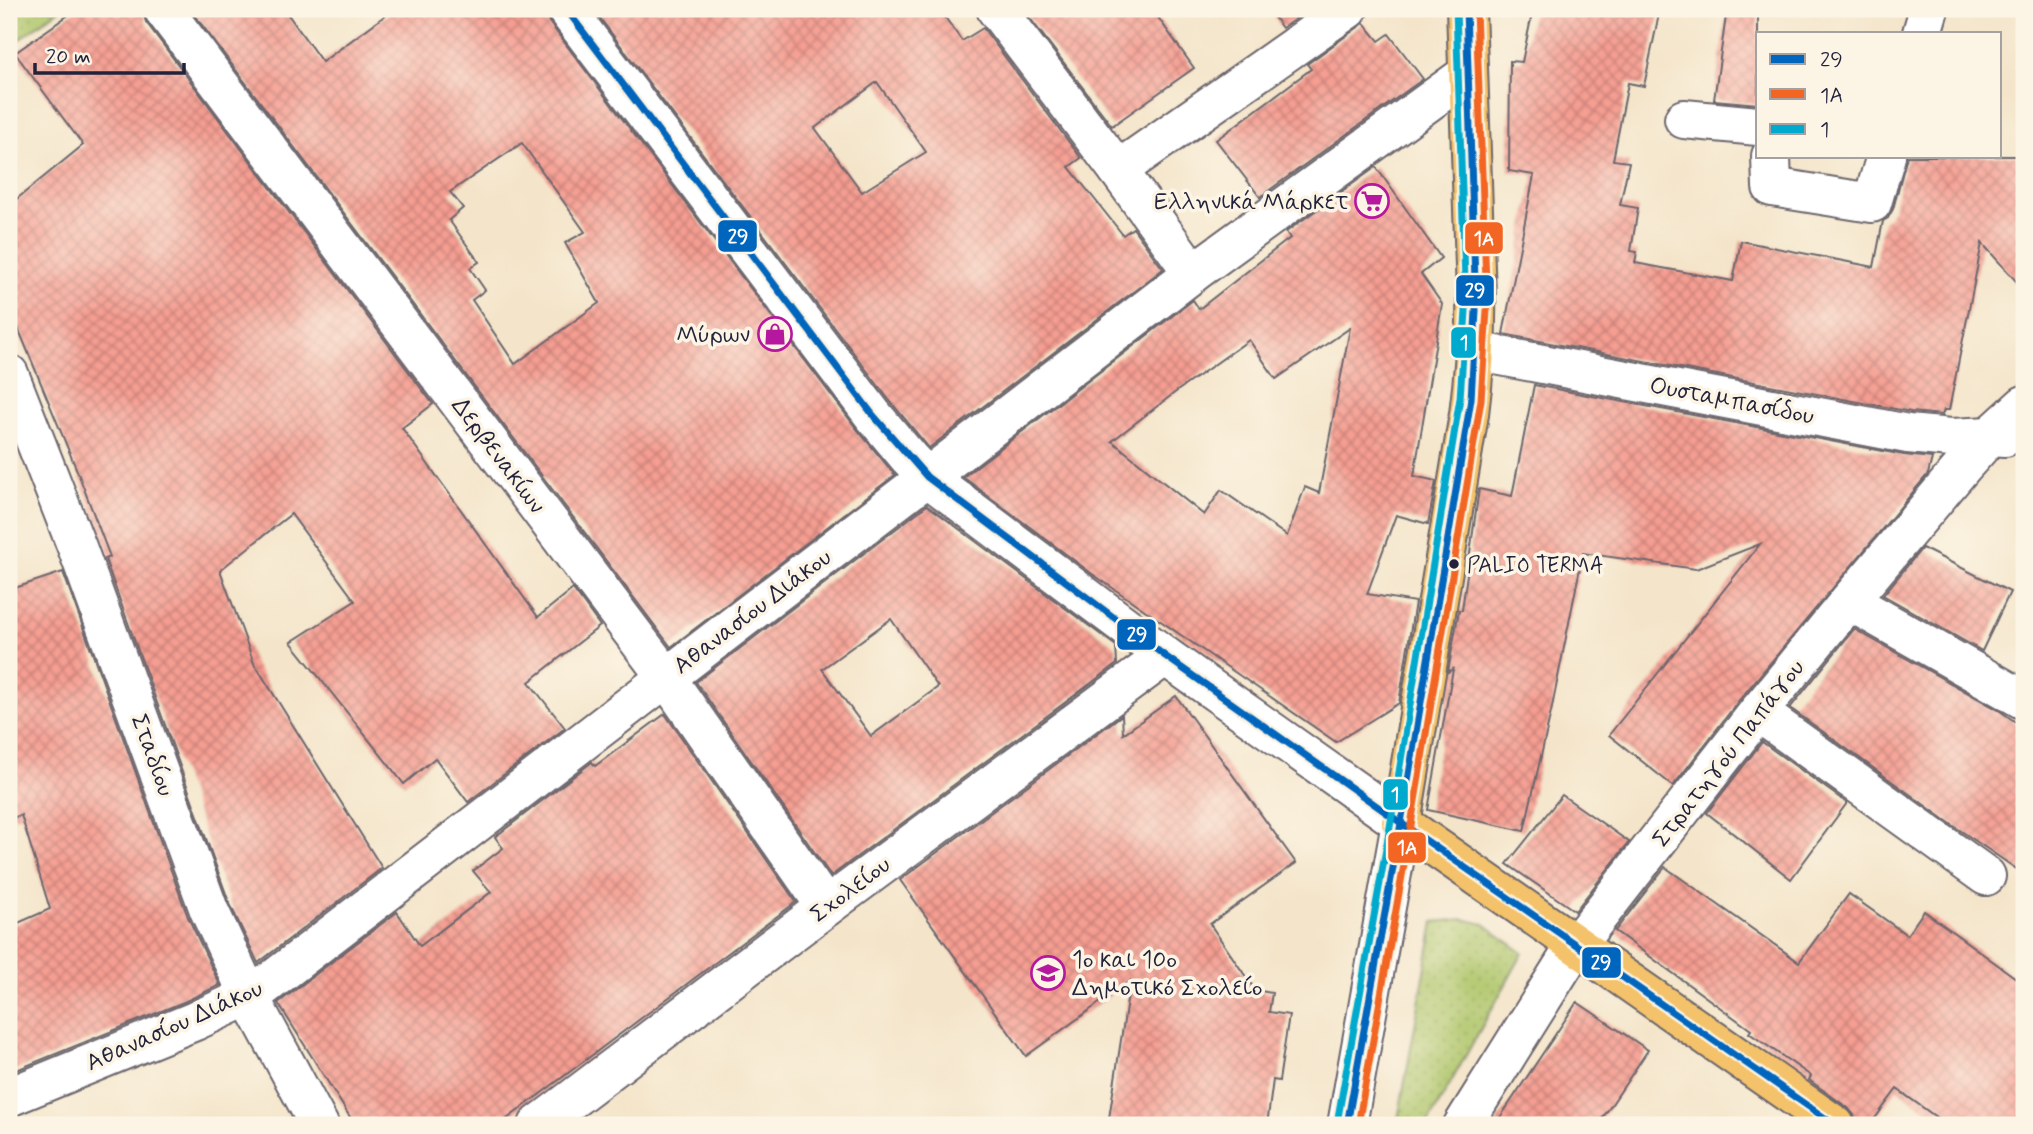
<svg xmlns="http://www.w3.org/2000/svg" width="2033" height="1134" viewBox="0 0 2033 1134" font-family="Mynerve,sans-serif">
<style>
.green{fill:url(#green-dots);stroke:#687453;stroke-width:2}
.building{fill:url(#building-cross-hatch);fill-rule:evenodd}
.lines{fill:none;stroke-linecap:round;stroke-linejoin:round}
.minor-casing{stroke:#6c666d;stroke-width:42}
.major-casing{stroke:#6c666d;stroke-width:42}
.minor{stroke:#fff;stroke-width:38}
.major{stroke:#f4c26a;stroke-width:38}
.bus-1-casing{stroke:#fcf5e5;stroke-width:12}
.bus-2-casing{stroke:#fcf5e5;stroke-width:12}
.bus-3-casing{stroke:#fcf5e5;stroke-width:12}
.bus-1{stroke:#0065bd;stroke-width:7}
.bus-2{stroke:#f26522;stroke-width:7}
.bus-3{stroke:#00a9ce;stroke-width:7}
.bus-dot{fill:#22223b;stroke:#fcf5e5;stroke-width:2.5}
.labels{text-anchor:middle;stroke-width:7;stroke-linejoin:round;paint-order:stroke}
.bus-label{font-size:22px;fill:#22223b;stroke:#fcf5e5;text-anchor:start}
.poi-label{font-size:24px;fill:#22223b;stroke:#fcf5e5;text-anchor:end}
.street-label{font-size:24px;fill:#22223b;stroke:#fcf5e5}
.line-badge{stroke:#fcf5e5;stroke-width:2.5}
.badge-label{font-size:19px;text-anchor:middle;font-weight:bold;fill:#fff}
</style>
<defs>
<pattern id="green-dots" width="8" height="8" patternUnits="userSpaceOnUse" patternTransform="scale(1.75)"><rect width="8" height="8" fill="#afc66b"/><path d="M2 2h.1M6 6h.1" fill="none" stroke="#96aa5e" stroke-width="1.8" stroke-linecap="round"/></pattern>
<pattern id="building-cross-hatch" width="8" height="8" patternUnits="userSpaceOnUse" patternTransform="scale(1.75)"><rect width="8" height="8" fill="#f69e92"/><path d="M0 0l8 8M0 8l8-8" fill="none" stroke="#c78078"/></pattern>
</defs>
<rect width="100%" height="100%" fill="#fcf5e5"/>
<filter id="ink" filterUnits="userSpaceOnUse"><feTurbulence type="fractalNoise" baseFrequency=".0143" numOctaves="2"/><feDisplacementMap in="SourceGraphic" scale="14" xChannelSelector="R" yChannelSelector="G"/><feConvolveMatrix kernelMatrix="1 2 1 2 8 2 1 2 1" color-interpolation-filters="sRGB"/></filter>
<filter id="wash" filterUnits="userSpaceOnUse"><feTurbulence type="fractalNoise" baseFrequency=".00686" numOctaves="4" result="noise"/><feDisplacementMap in="SourceGraphic" scale="28" xChannelSelector="R" yChannelSelector="G"/><feGaussianBlur stdDeviation="1.57" result="paint"/><feColorMatrix in="noise" values="0 0 0 0 0 0 0 0 0 0 0 0 0 0 0 0 0 1.4 0 .05"/><feComposite in="paint" operator="in"/></filter>
<g filter="url(#wash)">
<rect width="100%" height="100%" fill="#f4e5ca"/>
<!-- green -->
<g class="green">
<polygon points="9,9 60,9 9,47"/>
<polygon points="1463,919 1484,924 1523,953 1427,1125 1397,1125 1434,922"/>
</g>
<g id="blocks">
<!-- building -->
<g class="building">
<polygon points="77,9 142,9 146,22 433,404 402,428 538,617 573,589 600,626 529,682 565,728 468,802 435,758 404,784 291,642 355,601 291,514 220,570 255,666 256,666 382,868 258,963 229,902 105,559 110,557 78,473 9,306 9,203 18,198 83,145 15,53"/>
<path d="M190 9H284L322 62 394 9H545L549 22 856 428 895 475 671 647ZM522 143 585 232 565 243 599 303 515 364 472 300 485 290 470 268 479 262 449 220 463 208 450 192Z"/>
<path d="M593 9H939L962 41 983 28 1081 158 1069 167 1123 235 1133 228 1163 269 929 448 890 401ZM877 82 926 152 862 192 815 128Z"/>
<polygon points="1023,9 1152,9 1194,68 1112,126"/>
<polygon points="1268,9 1310,9 1282,28"/>
<polygon points="1533,9 1660,9 1644,86 1628,83 1613,160 1629,162 1620,205 1638,208 1631,251 1637,252 1635,263 1733,281 1741,241 1874,267 1883,221 1888,218 1893,209 1907,156 2024,156 2024,290 1982,243 1949,410 1944,410 1942,415 1911,412 1503,334 1534,175 1509,171 1510,61 1522,62"/>
<polygon points="1727,9 1758,9 1758,104 1714,100"/>
<polygon points="1364,23 1379,41 1389,34 1423,79 1260,197 1216,140 1311,69 1307,64"/>
<path d="M1376 167 1441 258 1421 274 1442 304 1414 476 1436 481 1428 524 1396 515 1367 594 1415 602 1399 703 1336 742 1091 573 963 477 1193 300 1199 309 1290 238 1286 232ZM1350 328 1319 493 1305 487 1287 536 1221 490 1204 515 1112 441 1177 391 1249 340 1276 379Z"/>
<polygon points="1534,385 1904,455 1932,458 1928,474 1741,698 1673,786 1609,735 1760,544 1696,569 1583,553 1551,712 1524,831 1428,810 1453,669 1448,672 1459,610 1462,610 1479,489 1512,496"/>
<path d="M927 505 1116 646 1117 664 831 876 696 682ZM891 619 938 687 871 736 822 669Z"/>
<polygon points="1922,548 2010,592 1982,651 1883,595"/>
<polygon points="63,572 188,917 220,985 186,1001 9,1073 9,927 50,909 21,815 9,819 9,590"/>
<polygon points="1854,629 2000,711 2024,728 2024,874 1951,824 1790,708"/>
<polygon points="1176,696 1296,863 1210,924 1255,990 1272,993 1269,1012 1289,1015 1279,1081 1273,1080 1267,1125 1108,1125 1130,981 1026,1056 900,880 1122,715 1123,734"/>
<polygon points="665,714 796,902 499,1125 355,1125 278,1003 397,912 420,946 491,892 473,871 503,848 495,837 592,762 595,766"/>
<polygon points="1762,742 1847,803 1791,879 1707,813"/>
<polygon points="1562,795 1629,842 1575,911 1507,864"/>
<polygon points="1665,867 1799,962 1849,894 1907,935 1924,911 2024,984 2024,1125 1947,1125 1897,1089 1870,1125 1857,1125 1854,1115 1848,1108 1809,1080 1811,1076 1749,1033 1751,1030 1615,931"/>
<polygon points="1577,1002 1648,1050 1598,1125 1495,1125"/>
</g>
</g>
</g>
<g filter="url(#ink)">
<use href="#blocks" fill-opacity="0" stroke="#6c666d" stroke-width="2"/>
<g class="lines">
<!-- minor casing -->
<g class="minor-casing">
<g id="minor">
<polyline points="163,9 666,677 826,907"/>
<polyline points="566,9 873,415 909,458 927,477 1165,656 1401,823 1347,1125"/>
<polyline points="996,9 1118,170 1193,273"/>
<polyline points="1922,33 1929,9"/>
<polyline points="1684,119 1758,126"/>
<polyline points="1771,156 1772,187 1872,203 1886,156"/>
<polyline points="1118,170 1348,9"/>
<polyline points="1475,351 1908,434 1951,438 1990,436 2005,437"/>
<polyline points="9,374 78,550 209,910 249,996 319,1125"/>
<polyline points="1849,601 2024,700"/>
<polyline points="1758,712 1986,876"/>
<polyline points="9,1097 195,1021 249,996 262,988 1193,273 1467,74"/>
<polyline points="538,1125 826,907 1165,656"/>
<polyline points="1463,1125 1576,945 1758,712 1849,601 1964,465 1990,436 2024,405"/>
</g>
</g>
<!-- major casing -->
<g class="major-casing">
<path id="major" d="M1466 9 1476 296C1477 335 1474 374 1469 414L1401 823 1835 1125"/>
</g>
<!-- minor -->
<use href="#minor" class="minor"/>
<!-- major -->
<use href="#major" class="major"/>
<!-- bus-1 casing -->
<g class="bus-1-casing">
<g id="bus-1">
<polyline points="566,9 873,415 927,477 1165,656 1401,823 1835,1125"/>
<polyline points="1347,1125 1401,823 1471,399 1476,311 1466,9"/>
</g>
</g>
<!-- bus-2 casing -->
<g class="bus-2-casing">
<polyline id="bus-2" points="1358,1125 1411,825 1481,400 1487,310 1476,9"/>
</g>
<!-- bus-3 casing -->
<g class="bus-3-casing">
<polyline id="bus-3" points="1337,1123 1391,821 1460,398 1466,311 1456,9"/>
</g>
<!-- bus-1 -->
<use href="#bus-1" class="bus-1"/>
<!-- bus-2 -->
<use href="#bus-2" class="bus-2"/>
<!-- bus-3 -->
<use href="#bus-3" class="bus-3"/>
</g>
</g>
<!-- icons -->
<defs>
<g id="supermarket-ring" transform="scale(1.75)"><circle r="9.5" fill="#fcf5e5" stroke="#b5179e" stroke-width="1.5"/><path d="M-6-5.5h2.5l.6 2H6L4.5 2H-2.5L-4.4-4H-6ZM-1.5 3.2a1.3 1.3 0 1 0 .1 0ZM3 3.2a1.3 1.3 0 1 0 .1 0Z" fill="#b5179e"/></g>
<g id="shop-ring" transform="scale(1.75)"><circle r="9.5" fill="#fcf5e5" stroke="#b5179e" stroke-width="1.5"/><path d="M-5-2.5h2.3a2.7 3.5 0 0 1 5.4 0H5L5.5 6h-11ZM-1.5-2.5h3a1.5 2.3 0 0 0-3 0Z" fill="#b5179e"/></g>
<g id="school-ring" transform="scale(1.75)"><circle r="9.5" fill="#fcf5e5" stroke="#b5179e" stroke-width="1.5"/><path d="M0-5L7-2L0 1L-7-2ZM-4 1L0 2.5L4 1V4Q0 6-4 4Z" fill="#b5179e"/></g>
</defs>
<g fill-rule="evenodd">
<use href="#supermarket-ring" x="1372" y="201"/>
<use href="#shop-ring" x="775" y="334"/>
<use href="#school-ring" x="1048" y="973"/>
</g>
<!-- markers -->
<circle class="bus-dot" cx="1454" cy="564" r="6"/>
<g class="labels">
<!-- bus labels -->
<g class="bus-label">
<text x="1467" y="572">PALIO TERMA</text>
</g>
<!-- poi labels -->
<g class="poi-label">
<text x="1348" y="209">Ελληνικά Μάρκετ</text>
<text x="750" y="342">Μύρων</text>
<text x="1072" y="967" text-anchor="start">1ο και 10ο<tspan x="1072" dy="28">Δημοτικό Σχολείο</tspan></text>
</g>
<!-- street labels -->
<g class="street-label">
<text transform="translate(1732 400) rotate(11)" y="8">Ουσταμπασίδου</text>
<text transform="translate(499 455) rotate(53)" y="8">Δερβενακίων</text>
<text transform="translate(752 611) rotate(-37)" y="8">Αθανασίου Διάκου</text>
<text transform="translate(1728 753) rotate(-52)" y="8">Στρατηγού Παπάγου</text>
<text transform="translate(153 755) rotate(70)" y="8">Σταδίου</text>
<text transform="translate(850 889) rotate(-37)" y="8">Σχολείου</text>
<text transform="translate(174 1025) rotate(-24)" y="8">Αθανασίου Διάκου</text>
</g>
</g>
<g class="line-badge">
<rect x="717" y="219" width="41" height="34" rx="7" fill="#0065bd"/>
<rect x="1464" y="221" width="40" height="34" rx="7" fill="#f26522"/>
<rect x="1455" y="274" width="40" height="33" rx="7" fill="#0065bd"/>
<rect x="1450" y="326" width="27" height="33" rx="7" fill="#00a9ce"/>
<rect x="1116" y="618" width="41" height="33" rx="7" fill="#0065bd"/>
<rect x="1382" y="778" width="27" height="33" rx="7" fill="#00a9ce"/>
<rect x="1387" y="831" width="40" height="33" rx="7" fill="#f26522"/>
<rect x="1581" y="946" width="41" height="33" rx="7" fill="#0065bd"/>
</g>
<g class="badge-label">
<text x="738" y="243">29</text>
<text x="1484" y="245">1Α</text>
<text x="1475" y="297">29</text>
<text x="1464" y="349">1</text>
<text x="1137" y="641">29</text>
<text x="1395" y="801">1</text>
<text x="1407" y="854">1Α</text>
<text x="1601" y="969">29</text>
</g>
<!-- margin -->
<rect width="2033" height="1134" fill="none" stroke="#fcf5e5" stroke-width="35"/>
<!-- legend -->
<rect x="1756" y="32" width="245" height="126" fill="#fcf5e5" stroke="#a5a1a1" stroke-width="2"/>
<rect x="1770" y="54" width="35" height="10" fill="#0065bd" stroke="#a5a1a1" stroke-width="2"/>
<text x="1820" y="66" font-size="21" fill="#22223b">29</text>
<rect x="1770" y="89" width="35" height="10" fill="#f26522" stroke="#a5a1a1" stroke-width="2"/>
<text x="1820" y="102" font-size="21" fill="#22223b">1Α</text>
<rect x="1770" y="124" width="35" height="10" fill="#00a9ce" stroke="#a5a1a1" stroke-width="2"/>
<text x="1820" y="136" font-size="21" fill="#22223b">1</text>
<!-- scale -->
<path d="M35 63v10h149v-10" fill="none" stroke="#22223b" stroke-width="3.5"/>
<text x="46" y="63" font-size="21" fill="#22223b" stroke="#fcf5e5" stroke-width="5" paint-order="stroke">20 m</text>
</svg>
